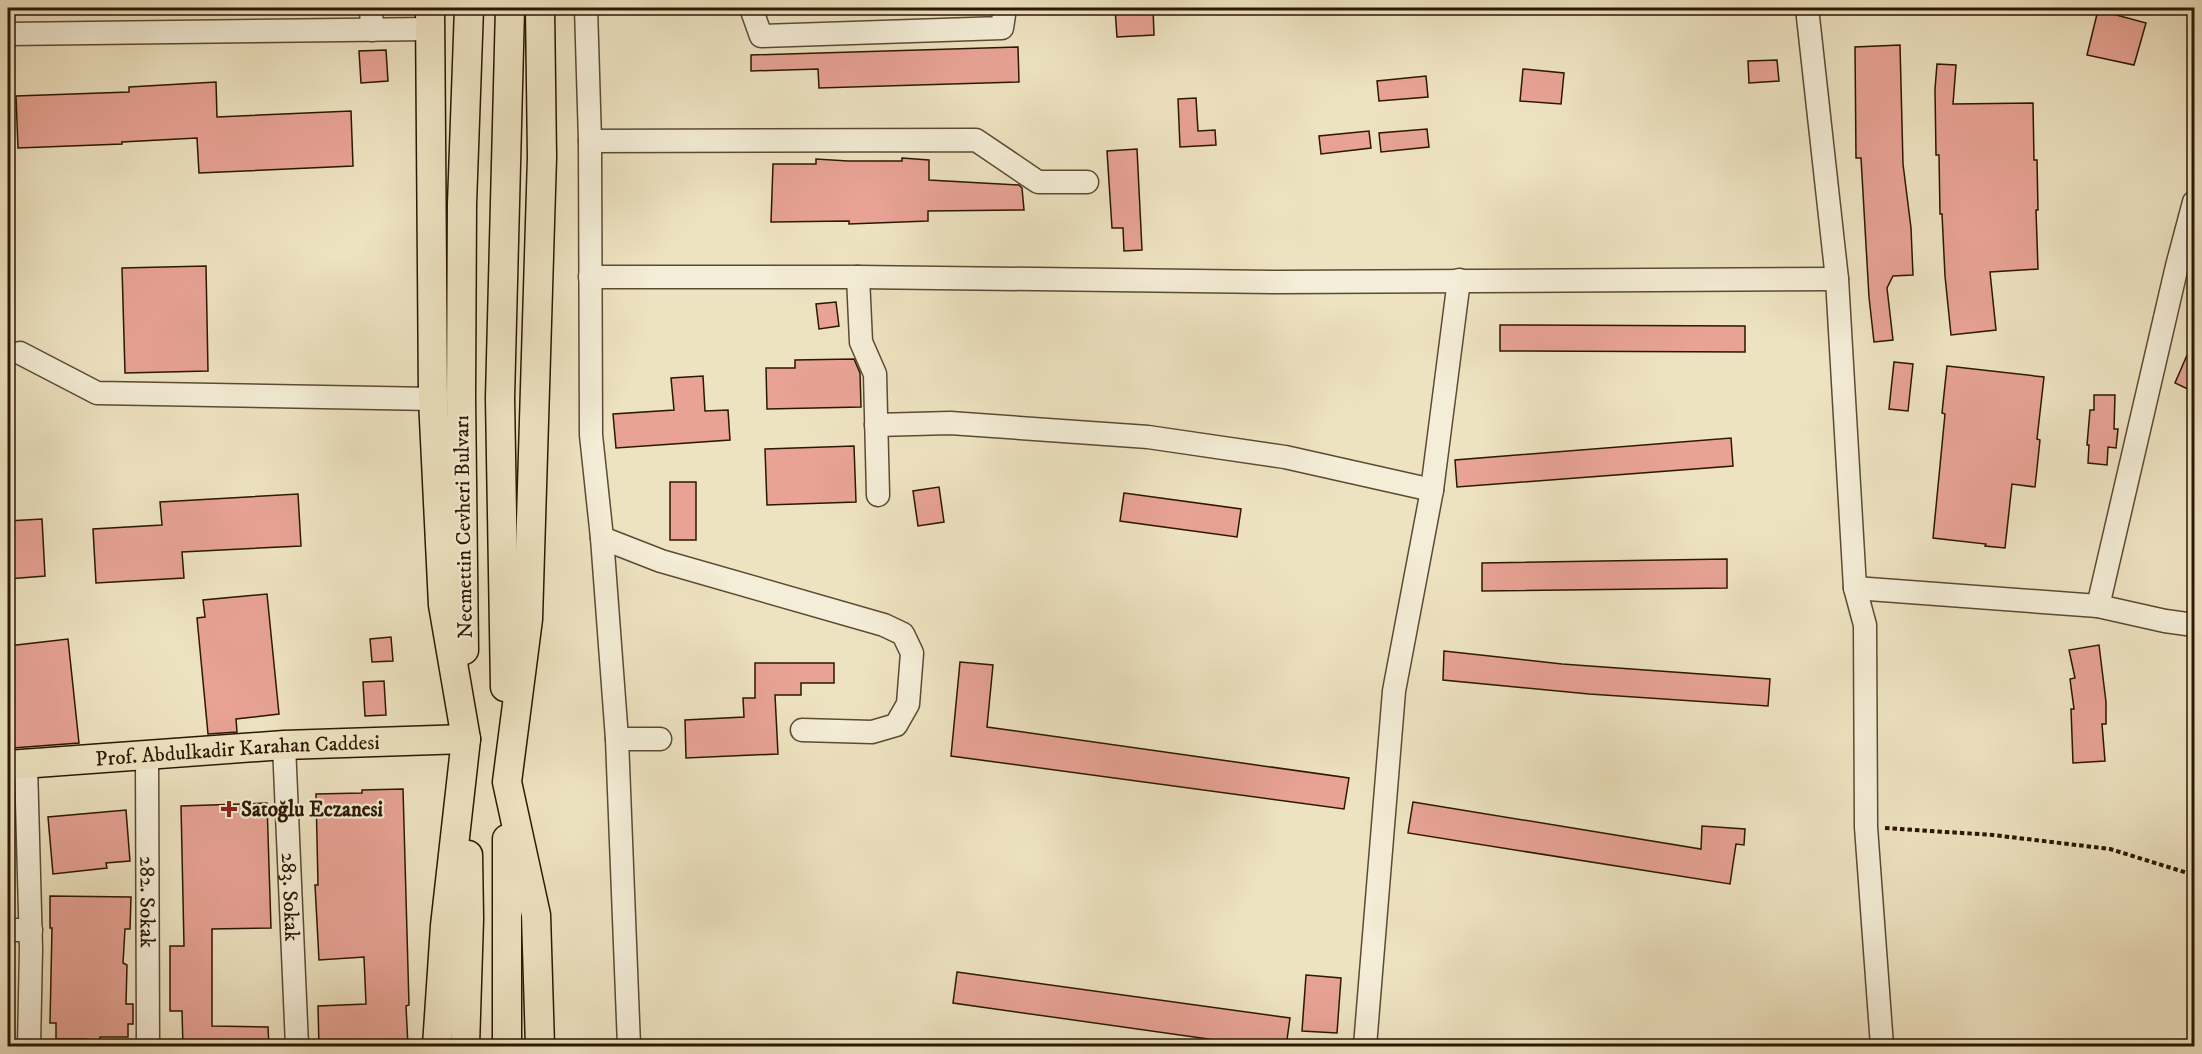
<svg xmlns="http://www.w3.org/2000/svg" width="2202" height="1054" viewBox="0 0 2202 1054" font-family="'IM FELL DW Pica',serif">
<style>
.building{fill:#e8a395;stroke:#2c1703;stroke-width:1.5}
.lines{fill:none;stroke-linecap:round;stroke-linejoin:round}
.minor-casing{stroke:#5c4a32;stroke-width:25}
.major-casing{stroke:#2c1703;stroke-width:31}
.path{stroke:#2c1703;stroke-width:4;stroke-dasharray:4.5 3;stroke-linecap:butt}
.minor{stroke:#f4edd7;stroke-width:22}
.major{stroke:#eee3c1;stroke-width:28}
.poi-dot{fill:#8f2418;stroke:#f4edd7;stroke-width:2}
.labels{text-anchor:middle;stroke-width:4.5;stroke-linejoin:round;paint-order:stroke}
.street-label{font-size:21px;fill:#2c1703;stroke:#f4edd7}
.poi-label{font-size:21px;font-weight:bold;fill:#2c1703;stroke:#f4edd7;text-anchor:start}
</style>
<rect width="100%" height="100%" fill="#eee3c1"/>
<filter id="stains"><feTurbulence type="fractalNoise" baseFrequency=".00333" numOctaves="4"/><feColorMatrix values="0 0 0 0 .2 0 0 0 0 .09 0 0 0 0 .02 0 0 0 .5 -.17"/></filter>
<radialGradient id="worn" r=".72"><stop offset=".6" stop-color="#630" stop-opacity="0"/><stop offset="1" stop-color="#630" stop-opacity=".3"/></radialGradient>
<!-- building -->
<g class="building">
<polygon points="1115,8 1153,8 1154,35 1117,37"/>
<polygon points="2098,10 2146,23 2134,65 2087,55"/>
<polygon points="1900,45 1903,164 1911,228 1913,275 1893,276 1887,288 1893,340 1874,342 1869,297 1861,158 1856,158 1855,47"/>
<polygon points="1018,47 1019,82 819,88 818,69 751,71 751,55"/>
<polygon points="386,50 388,81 361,83 359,51"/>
<polygon points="1777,60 1779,81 1749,83 1748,61"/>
<polygon points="1937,64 1956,65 1953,104 2033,103 2034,160 2037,160 2038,210 2036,210 2038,269 1990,272 1996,330 1951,335 1945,276 1942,214 1940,214 1939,155 1936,155 1935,89"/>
<polygon points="1523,69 1564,73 1561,104 1520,101"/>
<polygon points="1426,76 1428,97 1379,101 1377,81"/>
<polygon points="216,82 217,117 351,111 353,166 199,173 197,138 122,142 122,144 18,148 16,96 129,92 129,87"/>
<polygon points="1196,98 1198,131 1215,130 1216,145 1180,147 1178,99"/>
<polygon points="1427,129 1429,147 1381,152 1379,133"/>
<polygon points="1369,131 1371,148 1321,154 1319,136"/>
<polygon points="1137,149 1142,250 1124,251 1123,228 1112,228 1107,151"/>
<polygon points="902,158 929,160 929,180 1019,185 1022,188 1024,210 928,211 928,221 849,224 849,221 771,222 773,164 816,164 816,159 848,161 902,161"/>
<polygon points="206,266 208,371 125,373 122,268"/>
<polygon points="836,302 839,326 819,329 816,304"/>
<polygon points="1500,325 1745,326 1745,352 1500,351"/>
<polygon points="2194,339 2194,392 2175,383"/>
<polygon points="854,359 860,373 861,407 767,409 766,368 795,368 795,360"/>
<polygon points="1894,362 1913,364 1908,411 1889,409"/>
<polygon points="1947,366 2044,377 2037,439 2040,440 2035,487 2012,484 2005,548 1985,546 1986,544 1933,538 1945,414 1942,413"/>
<polygon points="703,376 705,411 728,410 730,440 616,448 613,414 674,410 671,378"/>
<polygon points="2094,395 2115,395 2114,429 2118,429 2116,448 2108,447 2107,465 2088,463 2089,445 2087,445 2090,410 2094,410"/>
<polygon points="1731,438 1733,466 1457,487 1455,460"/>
<polygon points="854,446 856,502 767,505 765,449"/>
<rect x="670" y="482" width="26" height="58"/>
<polygon points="939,487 944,522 918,526 913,491"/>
<polygon points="1124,493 1241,509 1237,537 1120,521"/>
<polygon points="298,494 301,546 182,552 184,578 96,583 93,529 162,525 160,502"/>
<polygon points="42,519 45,576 8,579 8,521"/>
<polygon points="1727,559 1727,588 1482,591 1482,563"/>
<polygon points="267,594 279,714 236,719 237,732 208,734 197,618 205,617 203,600"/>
<polygon points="391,637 393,661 372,662 370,639"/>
<polygon points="68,639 79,743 13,748 8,703 8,646"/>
<polygon points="2099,645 2106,702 2106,724 2102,724 2105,761 2073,763 2071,709 2074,709 2070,679 2075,678 2069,650"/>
<polygon points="1444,651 1562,664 1770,679 1768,706 1589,694 1443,680"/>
<polygon points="960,662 993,665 987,727 1349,778 1344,809 951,756"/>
<polygon points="755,663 834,663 834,683 801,683 801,695 775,695 778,754 686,758 685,720 744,717 743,698 755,698"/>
<polygon points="384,681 386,715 365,716 363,682"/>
<polygon points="403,789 409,1005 406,1006 408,1047 319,1047 318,1006 366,1004 364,957 319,960 315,885 318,885 316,794 362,793 362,790"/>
<polygon points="1413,802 1701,849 1702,826 1745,829 1744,845 1736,844 1730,884 1408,833"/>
<polygon points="267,803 271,928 212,929 212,1026 268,1027 269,1047 183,1047 182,1011 170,1011 170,946 184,946 181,806"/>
<polygon points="126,810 130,861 106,863 107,868 53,874 48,817"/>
<polygon points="50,896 131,897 130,929 125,929 123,963 127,965 126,1004 133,1004 133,1024 128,1024 128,1037 100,1037 100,1047 85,1047 86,1039 56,1039 56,1023 50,1023 52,928 50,928"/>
<polygon points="957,972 1290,1018 1286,1047 1265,1047 953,1003"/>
<polygon points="1306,975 1341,978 1337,1033 1302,1031"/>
</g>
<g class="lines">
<!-- minor casing -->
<g class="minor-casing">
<g id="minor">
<polyline points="371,8 372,30"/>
<polyline points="586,8 590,141 591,435 602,538 617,739 629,1046"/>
<polyline points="751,8 761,36 1002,28 1005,8"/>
<polyline points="1807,8 1837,279 1855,588 1865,625 1866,827 1882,1046"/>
<polyline points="8,34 430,29"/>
<polyline points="590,141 976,140 1038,182 1087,182"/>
<polyline points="590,277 858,277 1280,282 1837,279"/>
<polyline points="858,277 861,342 875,374 878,495"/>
<polyline points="20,353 97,393 433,399"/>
<polyline points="876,425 950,423 1148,437 1285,457 1432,490"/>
<polyline points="602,538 661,561 884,625 903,634 912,653 908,704 896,725 872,732 802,730"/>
<polyline points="1855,588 2098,606 2165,621 2194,625"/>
<polyline points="2098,606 2177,266 2194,202"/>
<polyline points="617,739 660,739"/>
<path id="s1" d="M284 745 297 1046"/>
<path id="s2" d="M147 756 148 1046"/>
<polyline points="26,765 31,949 29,1046"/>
<polyline points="8,930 31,930"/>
<polyline points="1365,1046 1394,691 1432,490 1459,280"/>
</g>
</g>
<!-- major casing -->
<g class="major-casing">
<g id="major">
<polyline points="430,8 433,399 443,605 466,739 445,926 437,1046"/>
<polyline points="540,8 542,157 528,619 507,782 536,915 540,1046"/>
<polyline points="464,650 461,397 462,204 469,8"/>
<polyline points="505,687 500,398 510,8"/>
<path id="s3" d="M8 765 284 745 466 739"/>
<polyline points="465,1046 469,919 468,855"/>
<polyline points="507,1046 507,839"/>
</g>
</g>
<!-- path -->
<polyline class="path" points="1885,828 1993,835 2110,849 2194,875"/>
<!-- minor -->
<use href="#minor" class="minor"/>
<!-- major -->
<use href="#major" class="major"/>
</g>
<!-- markers -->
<path class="poi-dot" d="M226 800h6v6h6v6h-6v6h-6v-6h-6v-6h6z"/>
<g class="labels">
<!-- street labels -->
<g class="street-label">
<text transform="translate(463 527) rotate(-91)" y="7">Necmettin Cevheri Bulvarı</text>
<text dy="7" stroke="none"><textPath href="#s3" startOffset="230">Prof. Abdulkadir Karahan Caddesi</textPath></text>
<text dy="7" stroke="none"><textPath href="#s1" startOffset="152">283. Sokak</textPath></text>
<text dy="7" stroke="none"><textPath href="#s2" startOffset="146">282. Sokak</textPath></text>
</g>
<!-- poi labels -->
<g class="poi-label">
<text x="241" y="816">Satoğlu Eczanesi</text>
</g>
</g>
<!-- margin -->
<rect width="2202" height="1054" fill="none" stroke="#eee3c1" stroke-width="30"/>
<rect x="9" y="9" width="2184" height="1036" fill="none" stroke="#2c1703" stroke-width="3"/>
<rect x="15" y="15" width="2172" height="1024" fill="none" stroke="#2c1703" stroke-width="1.5"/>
<rect width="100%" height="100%" filter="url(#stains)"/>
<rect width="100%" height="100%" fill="url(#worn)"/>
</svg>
